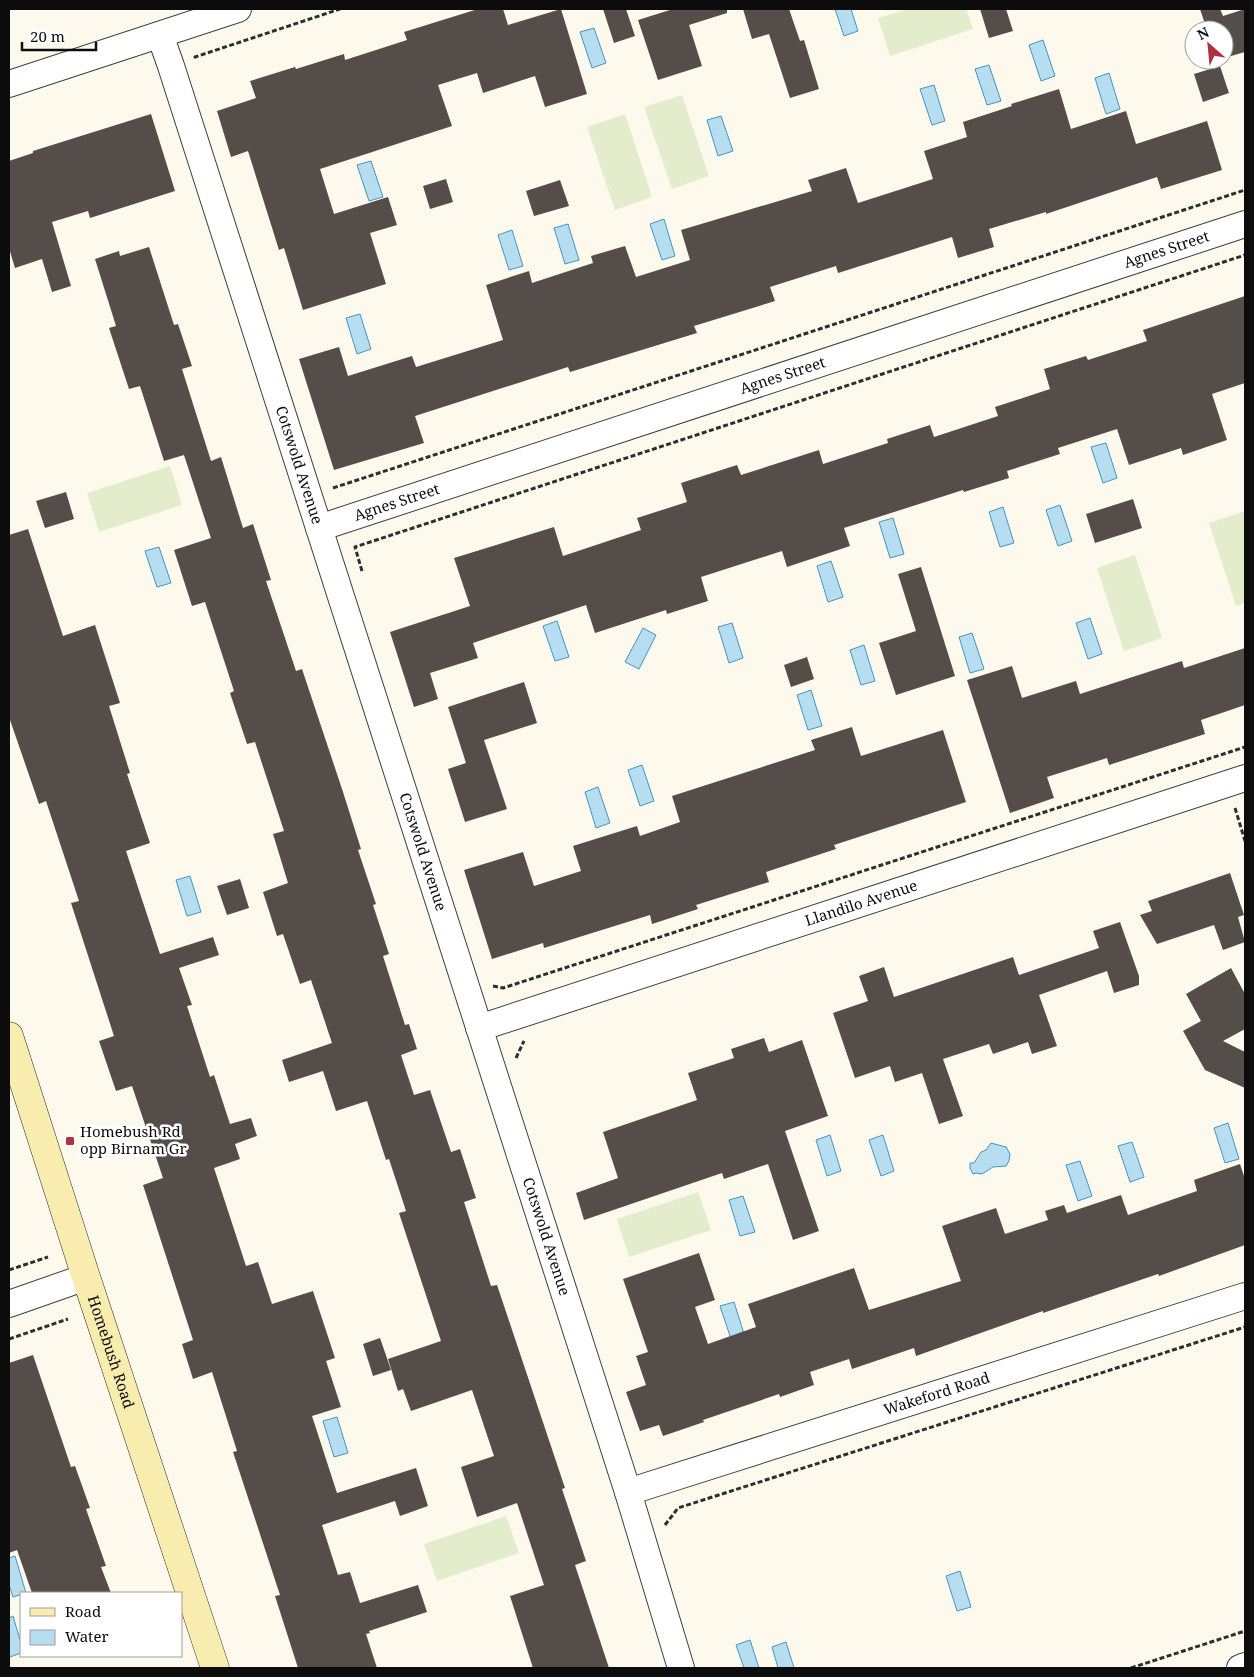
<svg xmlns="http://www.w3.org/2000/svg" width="1254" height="1677" viewBox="0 0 1254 1677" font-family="'Noto Serif',serif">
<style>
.pitch{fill:#e3edcb}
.water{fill:#b7ddf0;stroke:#4495c1}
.building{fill:#544d4a}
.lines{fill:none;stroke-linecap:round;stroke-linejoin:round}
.minor-casing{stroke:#3f3f3f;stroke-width:28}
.secondary-casing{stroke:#2e2e2e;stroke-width:29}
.path{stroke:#2e2e2e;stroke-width:3;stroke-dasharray:5 2.5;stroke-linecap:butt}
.minor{stroke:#fff;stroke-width:26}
.secondary{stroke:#f8ecae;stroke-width:28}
.poi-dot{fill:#b0313d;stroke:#fff;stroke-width:2}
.labels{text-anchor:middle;stroke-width:5;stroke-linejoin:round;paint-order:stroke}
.street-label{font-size:15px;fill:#0c0c0c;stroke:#fff}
.poi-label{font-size:15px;fill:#0c0c0c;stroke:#fff;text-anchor:start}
</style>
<rect width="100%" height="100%" fill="#fdfaed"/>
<!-- pitch -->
<g class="pitch">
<polygon points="908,9 966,9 973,29 890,56 878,18"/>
<polygon points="682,95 709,176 672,189 644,107"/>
<polygon points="625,114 652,197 615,210 587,127"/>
<polygon points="170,466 182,505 99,532 87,493"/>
<polygon points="1245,511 1245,603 1236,606 1209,523"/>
<polygon points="1135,555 1162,638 1124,651 1097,568"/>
<polygon points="698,1192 711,1230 629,1257 617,1219"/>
<polygon points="506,1516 519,1553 437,1581 424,1544"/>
</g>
<!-- water -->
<g class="water">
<polygon points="835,9 851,9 858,31 844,36"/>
<polygon points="594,28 606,63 592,68 580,32"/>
<polygon points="1043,40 1055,76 1041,81 1029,45"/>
<polygon points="989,65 1001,101 987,105 975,69"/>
<polygon points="1109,73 1120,109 1106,114 1095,78"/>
<polygon points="934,85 945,121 932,125 920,89"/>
<polygon points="721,116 733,151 718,156 707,120"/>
<polygon points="371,161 383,197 369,201 357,165"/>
<polygon points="664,219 675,256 662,260 650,224"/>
<polygon points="568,224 579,260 565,264 554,228"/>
<polygon points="512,230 523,266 509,270 498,235"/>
<polygon points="360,314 371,349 357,354 346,318"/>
<polygon points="1106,443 1117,478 1103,483 1091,447"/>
<polygon points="1060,505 1072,541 1058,546 1046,510"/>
<polygon points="1003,507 1014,543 1000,547 989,512"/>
<polygon points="893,518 904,554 890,558 879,522"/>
<polygon points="159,547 171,583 157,587 145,551"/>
<polygon points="831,561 843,597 828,602 817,566"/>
<polygon points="1090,618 1102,654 1088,659 1076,623"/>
<polygon points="557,621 569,657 555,661 543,626"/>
<polygon points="732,623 743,658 729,663 718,627"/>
<polygon points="643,628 656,635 639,669 625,662"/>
<polygon points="972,633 984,669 970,673 959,637"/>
<polygon points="864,645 875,681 861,685 850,650"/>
<polygon points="811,690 822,726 808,730 797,695"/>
<polygon points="642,765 654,801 640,806 628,770"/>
<polygon points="598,787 610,823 596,828 585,792"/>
<polygon points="190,876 201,912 187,916 176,880"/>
<polygon points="1228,1123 1239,1159 1225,1163 1214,1128"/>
<polygon points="830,1135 841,1171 827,1176 816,1140"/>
<polygon points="883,1135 894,1171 881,1176 869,1140"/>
<polygon points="1132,1142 1144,1177 1130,1182 1118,1146"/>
<polygon points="991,1143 1006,1147 1010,1154 1009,1161 1006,1166 993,1167 982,1174 976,1173 973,1174 970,1168 970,1163 974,1163 981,1152 986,1150"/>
<polygon points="1080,1161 1092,1196 1078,1201 1066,1165"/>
<polygon points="743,1196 755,1232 740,1236 729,1200"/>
<polygon points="734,1302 745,1337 732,1342 720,1306"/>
<polygon points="337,1417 348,1453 334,1457 323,1421"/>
<polygon points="15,1556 26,1593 13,1597 9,1585 9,1558"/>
<polygon points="960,1571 971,1607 957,1611 946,1576"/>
<polygon points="13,1616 21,1643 21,1653 10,1657 9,1652 9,1618"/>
<polygon points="750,1640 759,1668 744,1668 736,1645"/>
<polygon points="786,1642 794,1668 778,1668 772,1647"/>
</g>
<!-- building -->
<g class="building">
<polygon points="478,9 503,9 508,25 561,9 587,94 545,107 535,76 483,93 477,73 438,85 452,126 320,169 334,214 388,197 397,225 370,233 386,284 303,310 284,248 279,250 248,151 231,157 217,111 256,98 250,81 295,67 296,69 344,54 345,60 407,40 404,32"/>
<polygon points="603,9 626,9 635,36 614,43"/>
<polygon points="673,9 727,9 727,13 689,25 702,66 658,80 638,20"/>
<polygon points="743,9 789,9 800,41 804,40 819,89 790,98 769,34 752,39"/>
<polygon points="980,9 1006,9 1013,31 989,38"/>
<polygon points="1200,9 1220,9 1223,16 1245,9 1245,52 1224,58 1224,30 1207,30"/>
<polygon points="1220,66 1229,93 1203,102 1194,74"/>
<polygon points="1059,89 1071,129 1126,111 1136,144 1207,121 1222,170 1161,189 1157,177 1046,214 1046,212 989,229 994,247 958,258 952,237 838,273 836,266 770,287 775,301 694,326 697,333 570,372 568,367 415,416 424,443 334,470 299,359 339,347 348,376 412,356 416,367 503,340 486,285 529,271 532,283 593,263 591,256 625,246 636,277 690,260 681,230 812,191 808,180 846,168 858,203 933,179 924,151 967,137 963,122 1012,106 1011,104"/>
<polygon points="151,114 175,191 90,218 88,211 52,222 71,286 52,292 42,259 15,268 9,248 9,161 33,153 33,151"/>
<polygon points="446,179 453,202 430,209 423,186"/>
<polygon points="560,180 569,206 534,216 526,191"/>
<polygon points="149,247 174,325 178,324 192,366 182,369 211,461 221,457 243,528 253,524 271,580 266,581 296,671 302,669 343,792 361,849 358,850 376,904 373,905 389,954 383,956 405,1025 409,1024 417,1049 401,1055 414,1095 430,1090 451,1152 460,1149 476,1198 464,1202 491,1286 497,1285 565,1488 562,1489 586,1561 575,1565 609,1668 533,1668 510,1596 544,1585 517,1503 477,1517 461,1467 494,1456 472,1390 411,1411 403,1389 398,1391 388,1359 441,1341 399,1213 406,1211 389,1159 386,1160 367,1101 336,1111 323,1071 289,1082 282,1060 332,1043 311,980 300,984 283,934 277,936 263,892 288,883 273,834 284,831 255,742 247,744 230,693 234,691 205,602 192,606 174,550 211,538 184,455 164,461 140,386 129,389 109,328 116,326 95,259 119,251 120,256"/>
<polygon points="1245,296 1245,383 1212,394 1227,440 1183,455 1181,448 1129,465 1117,429 1058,448 1060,454 1007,471 1009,478 964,492 963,490 844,528 850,546 787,567 782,551 701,577 708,601 667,614 666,610 595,633 586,605 473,643 478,658 430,673 438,699 414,707 390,632 470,606 454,558 554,527 563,556 641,530 637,518 687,502 681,483 737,465 741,475 819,450 823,464 888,443 887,439 930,425 934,437 998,416 995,407 1050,389 1044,369 1086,356 1088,360 1147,341 1143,330"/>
<polygon points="66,492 74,519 45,528 36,501"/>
<polygon points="1133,499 1142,528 1095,543 1086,514"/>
<polygon points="28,529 63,636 95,625 120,703 109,706 130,773 127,774 150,843 126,851 160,954 213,937 219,955 179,968 192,1005 187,1006 210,1077 214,1075 230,1124 251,1118 257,1136 235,1144 240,1159 214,1168 246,1266 258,1262 272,1304 313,1291 335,1358 326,1361 341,1407 312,1416 337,1493 416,1468 428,1506 400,1516 395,1501 322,1525 338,1575 350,1572 360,1603 418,1585 427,1612 369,1631 370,1633 366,1634 377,1668 298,1668 275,1596 280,1595 233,1452 237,1451 212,1372 193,1379 182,1344 193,1340 143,1185 163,1178 132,1086 116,1091 99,1041 114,1036 71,903 79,901 46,801 39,804 9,717 9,535"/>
<polygon points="921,567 955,676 896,695 879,643 916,631 898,574"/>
<polygon points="1245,648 1245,705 1201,720 1205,734 1109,765 1107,758 1047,777 1054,798 1010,813 967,680 1012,666 1022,698 1076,681 1080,694 1182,661 1184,668"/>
<polygon points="807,657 814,679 791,687 784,665"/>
<polygon points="524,682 537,723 484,740 507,809 465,822 448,769 466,763 448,707"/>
<polygon points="852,727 861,756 943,730 966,802 834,845 836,849 766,872 769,882 696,905 698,909 652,924 650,915 544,948 543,943 492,959 464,870 523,852 534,886 581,871 573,846 637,826 640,836 680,822 672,796 815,750 811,740"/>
<polygon points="1230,873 1244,915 1238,917 1245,942 1223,950 1214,925 1157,944 1140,915 1152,911 1148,901"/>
<polygon points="240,879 249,908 227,915 217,886"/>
<polygon points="1120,922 1139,976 1139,985 1114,993 1107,971 1039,995 1057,1046 1032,1054 1028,1042 993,1054 989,1044 943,1059 963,1116 939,1124 922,1073 895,1082 890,1066 855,1078 833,1013 868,1001 859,976 884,967 894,997 1013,957 1019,975 1099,948 1093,931"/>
<polygon points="1231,968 1245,994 1245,1029 1223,1041 1245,1052 1245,1088 1205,1070 1183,1031 1201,1021 1186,994"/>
<polygon points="764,1038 769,1052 802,1040 828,1116 785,1131 819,1231 793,1240 768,1164 724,1179 722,1173 584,1220 576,1193 618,1178 603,1132 697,1100 688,1073 734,1058 731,1049"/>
<polygon points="1240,1164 1245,1179 1245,1245 1159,1276 1158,1274 1043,1313 1043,1311 916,1356 914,1348 852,1369 849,1359 810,1372 814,1385 780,1397 779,1394 703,1420 704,1422 663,1436 659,1425 640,1431 626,1392 646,1385 636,1356 648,1352 623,1279 699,1253 715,1300 695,1307 708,1344 756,1327 748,1304 854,1268 869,1310 961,1281 942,1226 996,1208 1005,1234 1048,1220 1045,1211 1064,1205 1067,1213 1121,1195 1128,1215 1197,1191 1194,1180"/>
<polygon points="380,1338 391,1370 373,1376 363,1344"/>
<polygon points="33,1355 71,1467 75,1466 90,1508 86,1509 106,1566 101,1567 111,1593 32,1593 17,1550 9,1553 9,1363"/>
</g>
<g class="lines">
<!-- minor casing -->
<g class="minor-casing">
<g id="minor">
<path id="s1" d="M160 35 171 66 628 1492 681 1668"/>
<polyline points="9,84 238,9"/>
<path id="s2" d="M319 528 1245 224"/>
<path id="s3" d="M479 1028 1245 778"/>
<polyline points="9,1304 86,1277"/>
<path id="s4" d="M628 1492 1245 1296"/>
<polyline points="1240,1668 1245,1666"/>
</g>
</g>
<!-- secondary casing -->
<g class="secondary-casing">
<g id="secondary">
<path id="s5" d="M9 1036 86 1277 215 1668"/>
</g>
</g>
<!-- path -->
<g class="path">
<polyline points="196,58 195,57 340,9"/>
<polyline points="333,488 1245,190"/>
<polyline points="362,571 355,547 1245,255"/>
<polyline points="1235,808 1245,841"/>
<polyline points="493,986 503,988 1245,747"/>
<polyline points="516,1058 524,1041"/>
<polyline points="9,1270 48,1257"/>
<polyline points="9,1339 68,1319"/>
<polyline points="665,1525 678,1508 1245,1327"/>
<polyline points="1131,1668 1245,1631"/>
</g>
<!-- minor -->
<use href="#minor" class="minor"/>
<!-- secondary -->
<use href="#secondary" class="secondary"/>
</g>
<!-- markers -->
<rect class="poi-dot" x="65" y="1136" width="10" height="10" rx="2.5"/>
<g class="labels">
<!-- street labels -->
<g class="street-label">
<text dy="5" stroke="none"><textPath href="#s2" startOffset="892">Agnes Street</textPath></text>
<text dy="5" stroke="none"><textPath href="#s2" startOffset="488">Agnes Street</textPath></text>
<text dy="5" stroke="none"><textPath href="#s1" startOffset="452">Cotswold Avenue</textPath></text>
<text dy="5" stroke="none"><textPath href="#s2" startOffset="82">Agnes Street</textPath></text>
<text dy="5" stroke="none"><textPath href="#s1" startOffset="858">Cotswold Avenue</textPath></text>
<text dy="5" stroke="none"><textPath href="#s3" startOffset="402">Llandilo Avenue</textPath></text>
<text dy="5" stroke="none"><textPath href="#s1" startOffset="1262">Cotswold Avenue</textPath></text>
<text dy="5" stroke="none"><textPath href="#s5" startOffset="332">Homebush Road</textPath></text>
<text dy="5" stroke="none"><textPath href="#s4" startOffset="324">Wakeford Road</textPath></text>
</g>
<!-- poi labels -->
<g class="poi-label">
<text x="80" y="1137">Homebush Rd<tspan x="80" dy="17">opp Birnam Gr</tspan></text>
</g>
</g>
<!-- border -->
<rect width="1254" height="1677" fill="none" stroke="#0c0c0c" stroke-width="20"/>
<!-- legend -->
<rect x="20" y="1592" width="162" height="65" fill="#ffffff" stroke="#9e9e9e"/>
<rect x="30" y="1608" width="25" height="8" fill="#f8ecae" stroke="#9e9e9e"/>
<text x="65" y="1617" font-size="15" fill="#0c0c0c">Road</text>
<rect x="30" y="1630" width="25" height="15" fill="#b7ddf0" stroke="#9e9e9e"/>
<text x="65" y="1642" font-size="15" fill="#0c0c0c">Water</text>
<!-- north arrow -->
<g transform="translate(1209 45) rotate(333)"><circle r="24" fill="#ffffff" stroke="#9e9e9e"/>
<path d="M0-4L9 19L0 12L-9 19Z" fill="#b0313d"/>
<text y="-8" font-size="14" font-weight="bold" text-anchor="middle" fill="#0c0c0c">N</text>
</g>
<!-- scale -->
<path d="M22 42v8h74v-8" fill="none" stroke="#0c0c0c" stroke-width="2.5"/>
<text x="30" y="42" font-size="15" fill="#0c0c0c" stroke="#ffffff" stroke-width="4" paint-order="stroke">20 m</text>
</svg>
